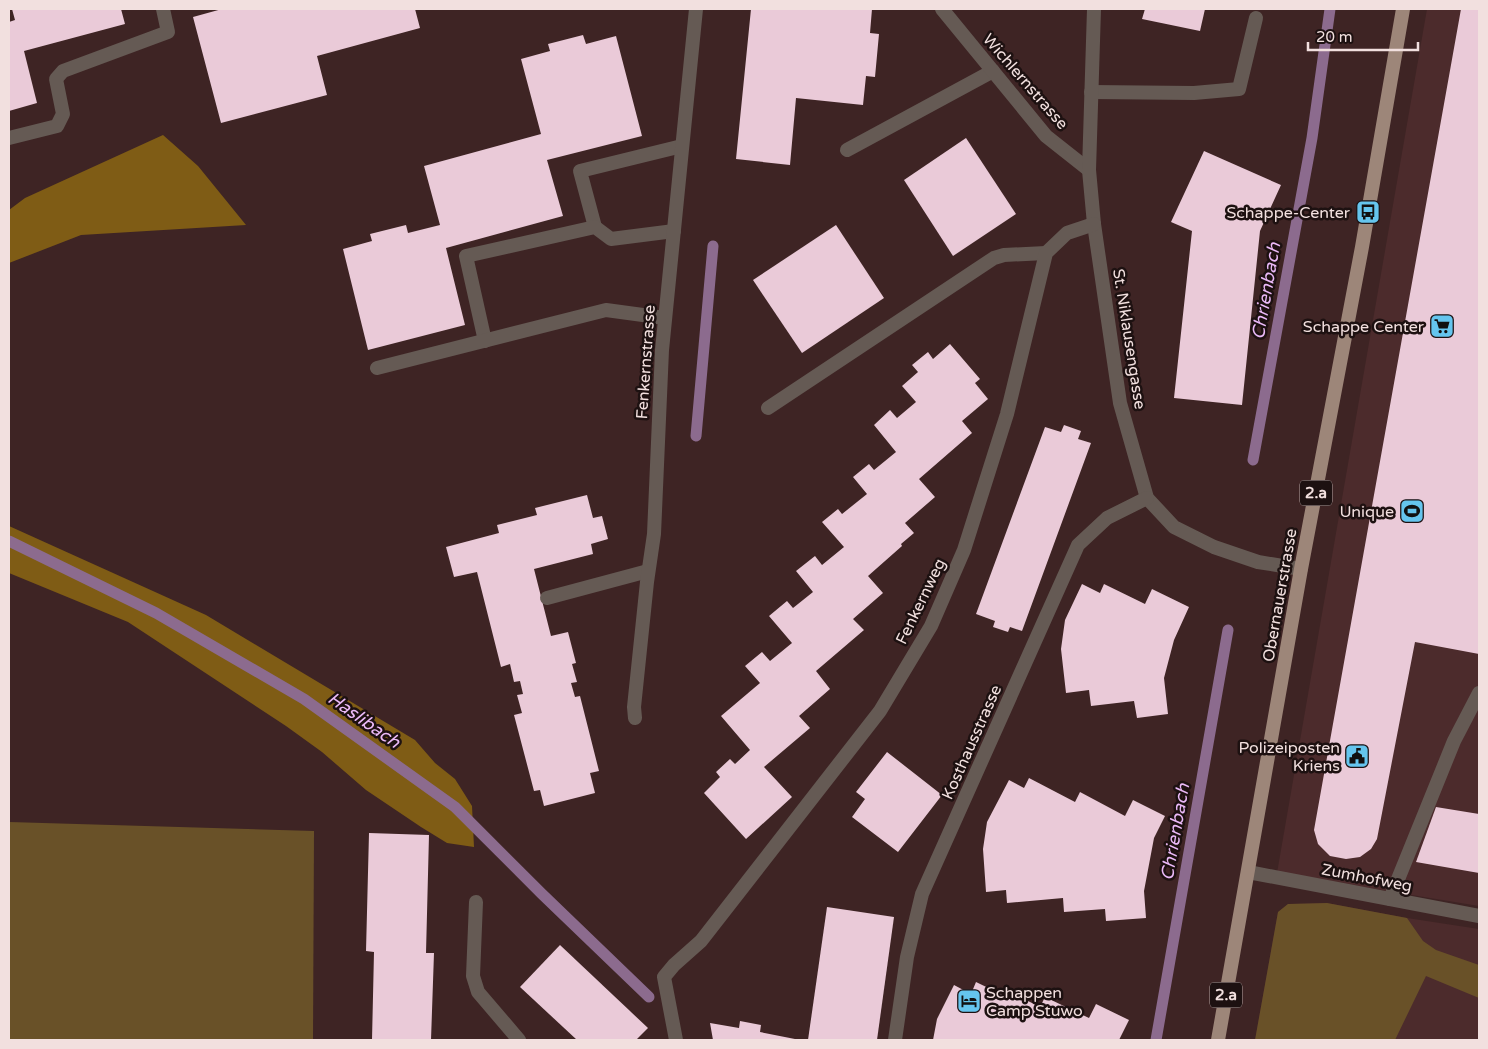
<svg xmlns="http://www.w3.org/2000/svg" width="1488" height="1049" viewBox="0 0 1488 1049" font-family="'Varela Round',sans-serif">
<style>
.built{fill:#4c2b2c}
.green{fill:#695128}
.forest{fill:#7f5c15}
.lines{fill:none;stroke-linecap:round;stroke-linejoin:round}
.stream{stroke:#8c6b8e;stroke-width:11}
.building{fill:#eacad8}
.service{stroke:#655a54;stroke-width:14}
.minor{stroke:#655a54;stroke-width:14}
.primary{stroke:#9d8679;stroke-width:14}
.labels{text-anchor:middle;stroke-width:5;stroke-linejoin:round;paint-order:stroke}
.shield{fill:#1d1111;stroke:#b2a2a1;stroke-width:1}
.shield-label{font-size:15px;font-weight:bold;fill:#f2e0df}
.street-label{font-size:16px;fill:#f2e0df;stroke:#1d1111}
.poi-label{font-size:16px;fill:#f2e0df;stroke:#1d1111;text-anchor:end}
.water-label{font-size:18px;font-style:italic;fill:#eab9f7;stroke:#1d1111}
</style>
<rect width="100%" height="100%" fill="#3e2424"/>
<!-- built -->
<g class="built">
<polygon points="1427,9 1479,9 1479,906 1277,873"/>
<polygon points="1327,903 1407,918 1479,929 1479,1040 1255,1040 1278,912 1288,904"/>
</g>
<!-- green -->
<g class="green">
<polygon points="9,822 314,831 313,1040 9,1040"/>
<polygon points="1327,903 1407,918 1423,941 1436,950 1479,965 1479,998 1426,976 1395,1040 1255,1040 1278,912 1288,904"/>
</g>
<!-- forest -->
<g class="forest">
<polygon points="163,135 198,166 246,225 81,235 9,263 9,210 25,198"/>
<polygon points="9,526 206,615 415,740 435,763 455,779 472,806 474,847 447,843 421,827 366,790 322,752 286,726 128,622 9,573"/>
</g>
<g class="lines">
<!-- stream -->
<g class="stream">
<polyline points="696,436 713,246"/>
<polyline points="1253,460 1312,138 1330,9"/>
<polyline points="9,541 156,613 304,699 455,807 542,894 649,997"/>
<polyline points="1156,1040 1228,630"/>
</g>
</g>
<!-- building -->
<g class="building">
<polygon points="12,9 121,9 125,24 24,51 37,103 9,111 9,22 15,20"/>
<polygon points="222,9 415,9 420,28 317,56 327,95 221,123 193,17"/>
<polygon points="751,9 872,9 870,33 879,34 875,77 866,76 863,105 796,98 790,165 736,159"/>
<polygon points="1145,9 1205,9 1200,31 1142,19"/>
<polygon points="1461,9 1479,9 1479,654 1415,642 1377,839 1371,849 1360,857 1346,859 1330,856 1318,844 1314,830"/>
<polygon points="583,35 586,44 616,36 642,136 547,160 563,216 446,248 465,325 368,350 343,249 372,241 370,234 406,225 408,233 440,225 424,166 541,134 521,59 550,51 548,44"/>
<polygon points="966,138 1016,214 953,256 904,180"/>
<polygon points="1204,151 1281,185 1260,231 1242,405 1174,398 1192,231 1171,222"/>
<polygon points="836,225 884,298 802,353 753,280"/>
<polygon points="950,344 980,379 975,383 988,399 962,421 972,433 919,479 935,497 905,523 914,533 901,544 902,546 868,576 883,593 853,619 864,630 816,671 830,689 799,716 810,728 764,767 792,797 746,839 704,793 720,777 716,772 730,759 735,764 750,750 721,716 760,683 745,666 762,652 770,661 792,643 769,616 787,601 793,608 813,592 796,571 815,556 822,565 844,547 822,522 838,509 842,514 867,494 853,477 869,464 874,470 896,452 874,425 890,410 897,418 916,402 902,386 918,372 912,365 928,352 933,359"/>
<polygon points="1064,425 1081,431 1078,439 1091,443 1022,631 1010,627 1008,632 993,627 995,621 976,614 1045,427 1061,432"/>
<polygon points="587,495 593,518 602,516 608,539 591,544 593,554 534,569 551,636 568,632 576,663 572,664 577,682 571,683 575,697 580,696 599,771 590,773 595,793 544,806 540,790 534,791 514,715 522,713 517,695 523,694 520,681 514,682 510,664 501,667 477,572 454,577 446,547 499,533 497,525 537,515 535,508"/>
<polygon points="1082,584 1100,593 1104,584 1145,604 1152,589 1189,607 1174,640 1164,678 1168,714 1137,718 1134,701 1091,706 1089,690 1066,693 1061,649 1065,620"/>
<polygon points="887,752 942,795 898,852 852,817 865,799 856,792"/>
<polygon points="1029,778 1075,802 1080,792 1125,816 1133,800 1165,816 1154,838 1144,891 1146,918 1106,921 1105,909 1064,912 1063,898 1007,903 1006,890 986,892 983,849 987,822 1009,780 1024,788"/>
<polygon points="1436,807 1479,814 1479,873 1416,862"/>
<polygon points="369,833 429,835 426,953 434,953 431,1040 372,1040 374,952 366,951"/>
<polygon points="827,907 894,917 877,1040 808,1040"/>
<polygon points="560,945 648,1028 636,1040 577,1040 520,987"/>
<polygon points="976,982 1005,996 1008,991 1040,1007 1045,997 1089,1018 1096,1004 1129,1020 1119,1040 933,1040 937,1019 954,985 971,994"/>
<polygon points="740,1021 761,1025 760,1032 800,1040 713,1040 710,1023 739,1028"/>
</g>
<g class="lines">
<!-- service -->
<g class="service">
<polyline points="1091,92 1194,93 1239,89 1256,18"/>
<polyline points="9,138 57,126 63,114 56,79 63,71 168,32 163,9"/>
<polyline points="847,150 993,71"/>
<polyline points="595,227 580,171 682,146"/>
<polyline points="485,341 466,256 595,227 611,239 674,231"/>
<polyline points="377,368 606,310 665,318"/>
<polyline points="768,408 994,258 1004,255 1046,253"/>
<polyline points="547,598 648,571"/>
<polyline points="1390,899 1454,741 1479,693"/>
<polyline points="476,902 473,976 478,992 519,1040"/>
</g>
<!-- minor -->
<g class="minor">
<polyline points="942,9 1046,136 1089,170"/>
<polyline points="1094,9 1089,170 1094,224 1120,403 1147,498 1174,527 1214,547 1258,562 1301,569"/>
<polyline points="635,718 634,707 647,582 654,534 662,350 696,9"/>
<polyline points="1248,872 1479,916"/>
<polyline points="676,1040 664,977 674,965 701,941 880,711 931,626 964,550 1007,414 1046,253 1067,233 1094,224"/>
<polyline points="895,1040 907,957 922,894 1078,545 1107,518 1147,498"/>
</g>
<!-- primary -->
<polyline class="primary" points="1218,1040 1301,569 1362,247 1403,9"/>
</g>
<!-- icons -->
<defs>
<g id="bus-square" transform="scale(1.25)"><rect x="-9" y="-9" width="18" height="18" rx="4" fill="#65c5ee" stroke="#1d1111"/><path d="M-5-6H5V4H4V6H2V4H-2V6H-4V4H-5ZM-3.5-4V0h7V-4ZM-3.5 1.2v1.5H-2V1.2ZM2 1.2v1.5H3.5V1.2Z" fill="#111"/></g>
<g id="supermarket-square" transform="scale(1.25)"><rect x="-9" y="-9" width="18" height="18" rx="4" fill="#65c5ee" stroke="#1d1111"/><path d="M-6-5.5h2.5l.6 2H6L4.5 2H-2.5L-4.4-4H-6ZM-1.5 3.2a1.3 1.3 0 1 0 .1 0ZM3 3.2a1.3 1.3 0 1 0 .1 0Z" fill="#111"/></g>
<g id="stadium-square" transform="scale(1.25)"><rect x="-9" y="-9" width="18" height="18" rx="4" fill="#65c5ee" stroke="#1d1111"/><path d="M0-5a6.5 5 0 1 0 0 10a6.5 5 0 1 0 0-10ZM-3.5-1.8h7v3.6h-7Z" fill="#111"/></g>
<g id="civic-square" transform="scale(1.25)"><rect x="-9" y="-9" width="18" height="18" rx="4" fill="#65c5ee" stroke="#1d1111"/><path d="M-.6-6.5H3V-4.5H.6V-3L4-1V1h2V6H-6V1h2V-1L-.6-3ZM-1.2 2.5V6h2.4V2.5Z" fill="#111"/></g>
<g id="hotel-square" transform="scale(1.25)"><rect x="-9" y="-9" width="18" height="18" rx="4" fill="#65c5ee" stroke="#1d1111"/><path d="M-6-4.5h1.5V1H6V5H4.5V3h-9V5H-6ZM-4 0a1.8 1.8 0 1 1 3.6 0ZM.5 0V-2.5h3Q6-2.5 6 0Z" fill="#111"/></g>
</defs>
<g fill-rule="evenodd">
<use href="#bus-square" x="1368" y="212"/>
<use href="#supermarket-square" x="1442" y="326"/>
<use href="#stadium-square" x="1412" y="511"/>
<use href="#civic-square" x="1357" y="756"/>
<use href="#hotel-square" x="969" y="1001"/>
</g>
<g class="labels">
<!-- shield labels -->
<g class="shield">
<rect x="1300" y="480.5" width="32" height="25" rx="4"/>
<rect x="1210" y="982.5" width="32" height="25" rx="4"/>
</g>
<g class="shield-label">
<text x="1316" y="498">2.a</text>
<text x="1226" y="1000">2.a</text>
</g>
<!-- street labels -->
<g class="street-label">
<text transform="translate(1026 81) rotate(49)" y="6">Wichlernstrasse</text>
<text transform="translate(1130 339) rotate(81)" y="6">St. Niklausengasse</text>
<text transform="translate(645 362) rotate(-86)" y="6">Fenkernstrasse</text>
<text transform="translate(1279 595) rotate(-80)" y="6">Obernauerstrasse</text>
<text transform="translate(920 601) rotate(-64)" y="6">Fenkernweg</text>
<text transform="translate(971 742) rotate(-66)" y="6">Kosthausstrasse</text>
<text transform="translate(1367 877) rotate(11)" y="6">Zumhofweg</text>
</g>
<!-- poi labels -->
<g class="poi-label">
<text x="1350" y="218">Schappe-Center</text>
<text x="1424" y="332">Schappe Center</text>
<text x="1394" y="517">Unique</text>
<text x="1340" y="753">Polizeiposten<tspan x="1340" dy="18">Kriens</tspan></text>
<text x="986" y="998" text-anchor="start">Schappen<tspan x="986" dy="18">Camp Stuwo</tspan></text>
</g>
<!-- water labels -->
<g class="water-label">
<text transform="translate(1266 291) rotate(-80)" y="6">Chrienbach</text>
<text transform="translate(364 720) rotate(35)" y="6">Haslibach</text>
<text transform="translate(1175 832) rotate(-80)" y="6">Chrienbach</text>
</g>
</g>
<!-- border -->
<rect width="1488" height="1049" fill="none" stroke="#f2e0df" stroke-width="20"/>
<!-- scale -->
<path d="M1308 42v8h110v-8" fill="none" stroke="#f2e0df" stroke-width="2.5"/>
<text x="1316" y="42" font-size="15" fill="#f2e0df" stroke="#1d1111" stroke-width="4" paint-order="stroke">20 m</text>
</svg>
